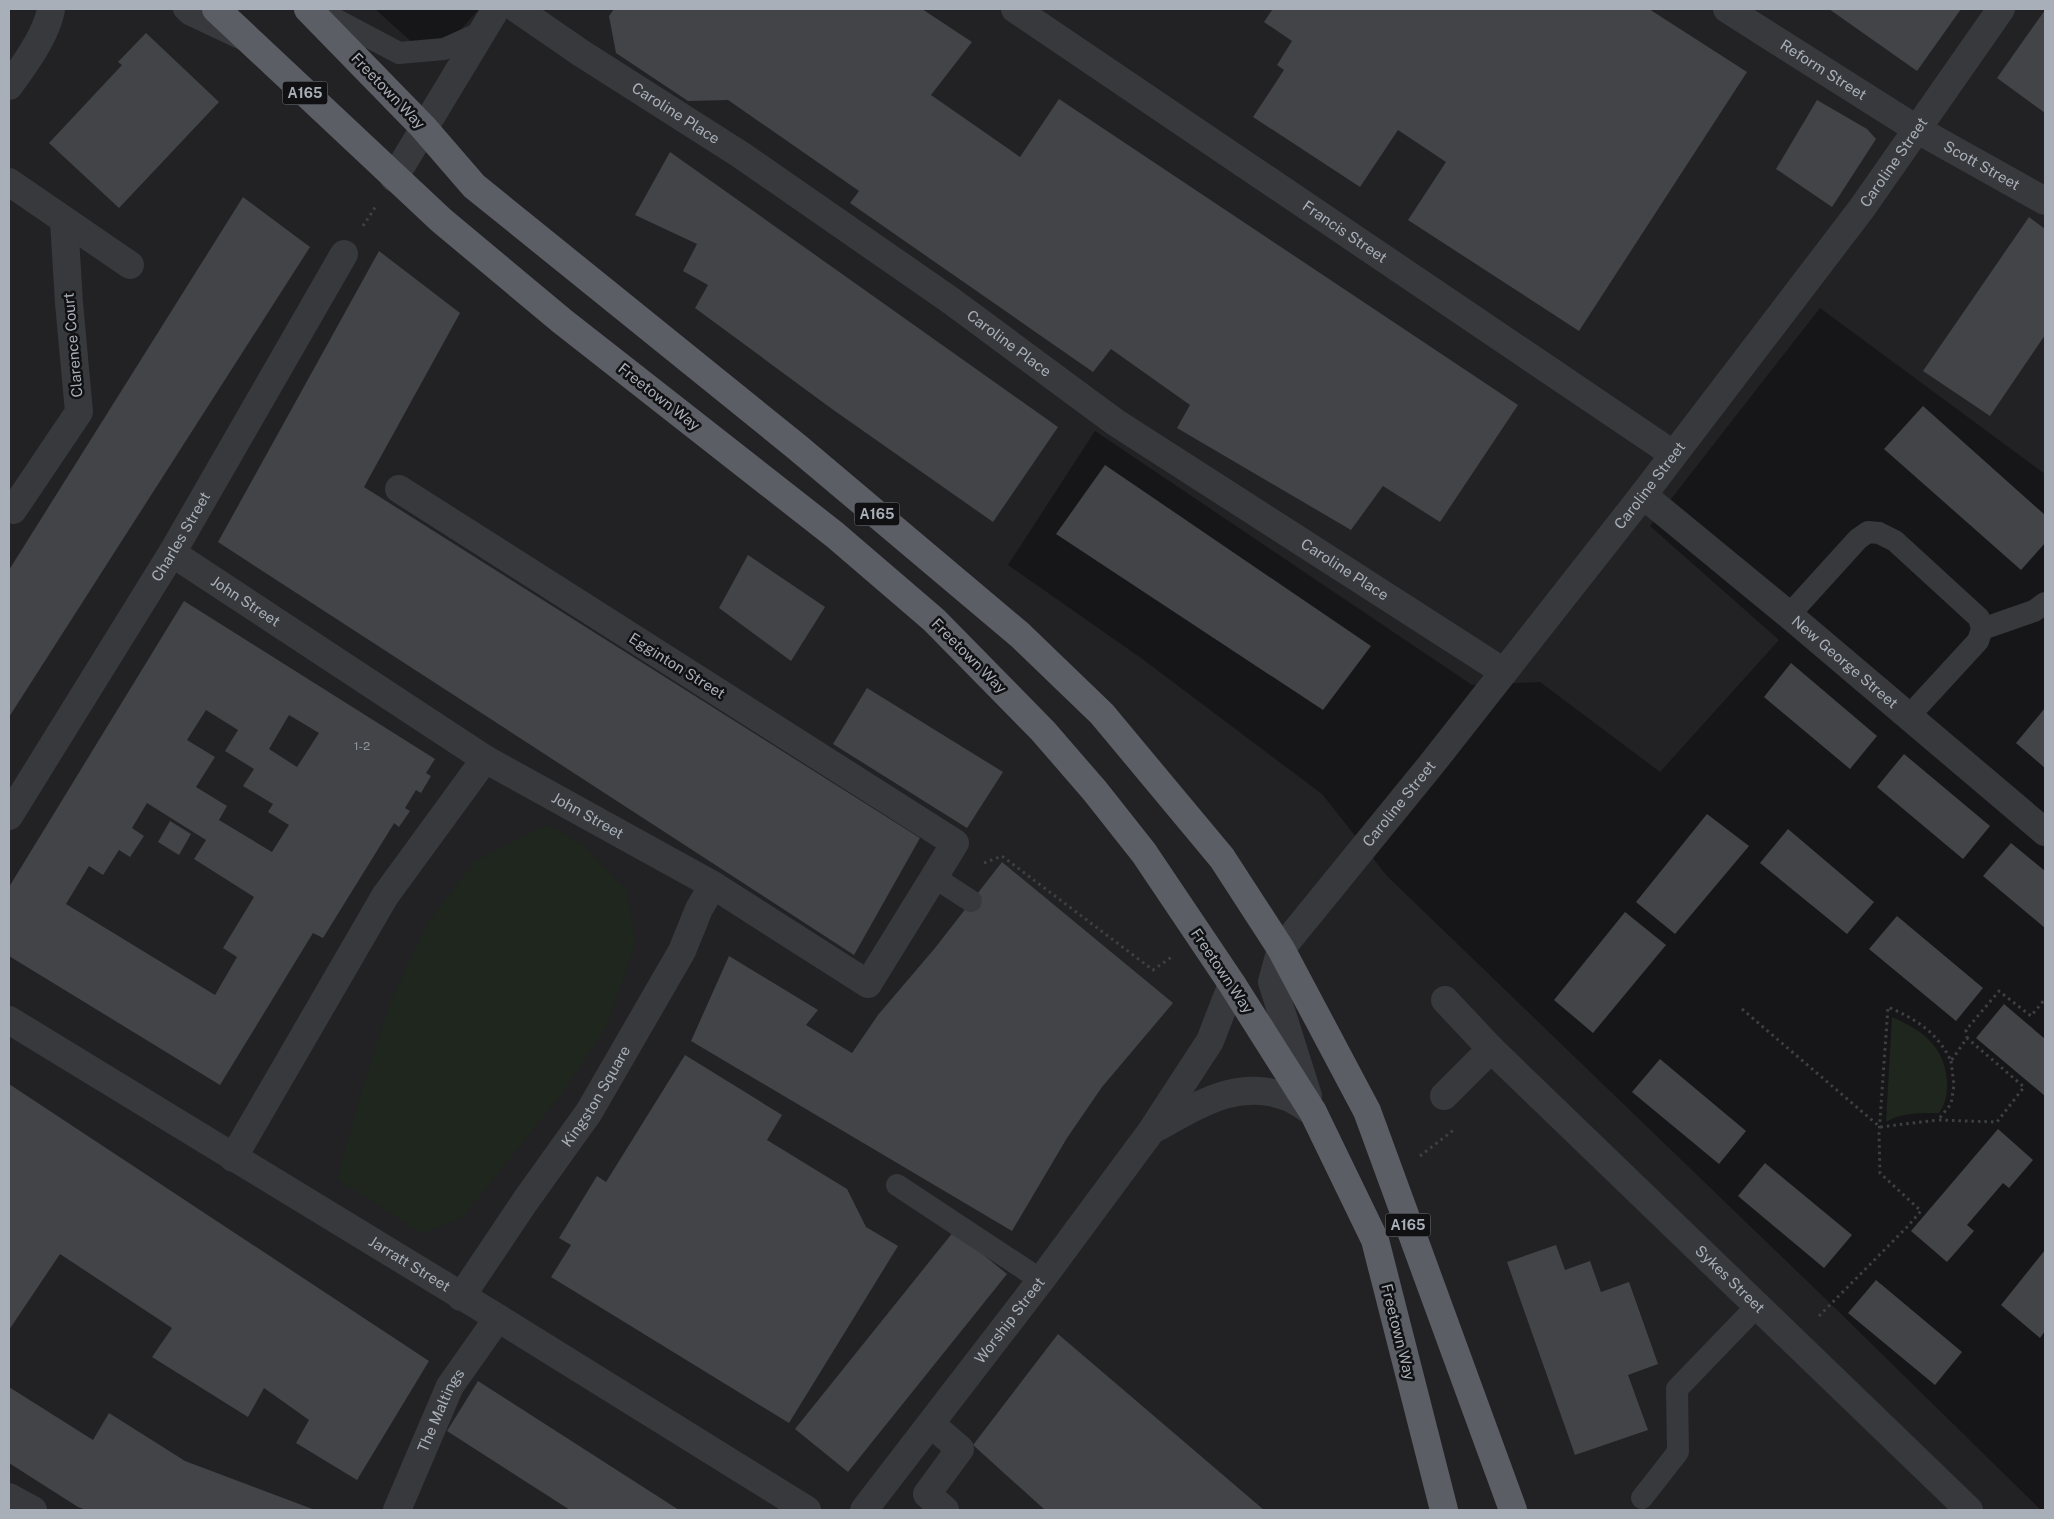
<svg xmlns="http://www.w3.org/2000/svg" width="2054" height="1519" viewBox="0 0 2054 1519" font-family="'Public Sans',sans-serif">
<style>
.built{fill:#222225}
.green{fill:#1e261e}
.building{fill:#424448;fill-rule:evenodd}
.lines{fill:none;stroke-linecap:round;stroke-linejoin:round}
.path{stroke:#3d4044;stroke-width:3;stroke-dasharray:2.5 4;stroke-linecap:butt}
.service{stroke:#37393d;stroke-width:22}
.pedestrian{stroke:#37393d;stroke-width:28}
.minor{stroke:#37393d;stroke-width:28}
.trunk{stroke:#5b5e65;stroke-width:28}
.labels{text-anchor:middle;stroke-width:5;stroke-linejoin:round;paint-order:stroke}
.number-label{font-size:12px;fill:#8e949c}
.shield{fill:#111113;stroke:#7b8086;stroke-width:1}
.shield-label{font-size:14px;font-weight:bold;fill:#a8afb8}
.street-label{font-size:15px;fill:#a8afb8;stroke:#111113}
</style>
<rect width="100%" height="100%" fill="#161618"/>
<!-- built -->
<polygon class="built" points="9,9 375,9 433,61 479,9 2045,9 2045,474 1820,308 1650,526 1779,640 1660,772 1540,682 1472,685 1095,431 1008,565 1141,658 1322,794 1387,876 1835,1308 2041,1510 9,1510"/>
<!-- green -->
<g class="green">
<polygon points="547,824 582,844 627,891 635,944 607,1026 561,1095 463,1217 422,1234 337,1179 365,1080 391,1000 430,919 475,861"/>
<path d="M1892 1017C1923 1030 1946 1048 1947 1083 1947 1095 1946 1103 1939 1113 1921 1113 1902 1112 1886 1122Z"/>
</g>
<!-- building -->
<g class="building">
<polygon points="614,9 922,9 972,42 931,95 1020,157 1059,99 1518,405 1440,522 1383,486 1351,530 1177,428 1190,405 1111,349 1093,372 850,203 859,191 728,100 688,101 616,53 609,16"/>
<polygon points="1269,9 1649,9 1747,72 1579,331 1408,220 1446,162 1398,130 1360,187 1253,117 1284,70 1277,65 1292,41 1264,22 1272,10"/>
<polygon points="1829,9 1961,9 1917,71"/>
<polygon points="2045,10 2045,113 1997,78"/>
<polygon points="146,33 219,102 119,208 49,143 122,65 118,62"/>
<polygon points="1817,100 1867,129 1876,139 1832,207 1776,169"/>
<polygon points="670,152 1058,427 993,522 832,409 695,308 708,285 683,271 697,244 635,215"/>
<polygon points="243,197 310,247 9,717 9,570"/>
<polygon points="2029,217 2045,229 2045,335 1990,416 1923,371"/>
<polygon points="379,251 460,313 364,487 920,838 854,955 218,542"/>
<polygon points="1923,406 2045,515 2045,543 2021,570 1884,449"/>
<polygon points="1105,465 1371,646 1323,710 1056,534"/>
<polygon points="748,555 825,607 791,661 719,608"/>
<path d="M184 601 435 759 426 773 431 776 421 793 416 790 405 808 410 811 399 827 394 823 393 825 323 938 313 933 220 1085 9 956V887ZM206 710 238 730 225 751 254 769 243 786 273 804 268 812 289 825 272 852 219 820 227 806 196 787 215 757 187 740ZM289 715 319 733 297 767 269 749ZM147 803 206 840 194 859 254 897 223 948 237 957 215 995 66 904 89 866 103 875 119 850 130 857 144 836 132 828Z"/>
<polygon points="1791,663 1877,736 1850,769 1764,697"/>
<polygon points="867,688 1003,772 967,828 833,744"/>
<polygon points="2045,708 2045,768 2016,743"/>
<polygon points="1904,754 1990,826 1963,859 1877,787"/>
<polygon points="1707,814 1749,846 1675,934 1636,902"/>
<polygon points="170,821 191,834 179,855 158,842"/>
<polygon points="1788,829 1874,902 1847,934 1760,863"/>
<polygon points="2011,843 2045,871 2045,928 1983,876"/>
<polygon points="1002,862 1173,1003 1102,1087 1067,1138 1012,1231 691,1041 729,956 818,1010 806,1025 852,1053 878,1015 935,948"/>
<polygon points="1625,912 1666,945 1593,1033 1554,1000"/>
<polygon points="1897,916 1983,988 1956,1021 1869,949"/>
<polygon points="2004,1004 2045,1039 2045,1096 1976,1038"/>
<polygon points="685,1055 782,1115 767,1140 847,1189 866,1227 898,1246 789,1423 551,1277 571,1245 559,1238 597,1176 606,1182"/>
<polygon points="1660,1059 1746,1131 1719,1164 1632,1092"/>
<polygon points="9,1084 429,1361 357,1480 296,1443 309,1420 264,1388 248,1417 152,1357 172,1328 60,1254 9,1330"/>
<polygon points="1998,1129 2033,1160 2009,1188 2003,1183 1967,1225 1974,1231 1947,1262 1911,1231"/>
<polygon points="1765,1163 1852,1235 1824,1268 1738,1196"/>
<polygon points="954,1231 1007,1274 848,1472 795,1429"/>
<polygon points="1556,1245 1565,1270 1590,1261 1601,1292 1629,1282 1658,1364 1628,1375 1648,1430 1575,1455 1507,1262"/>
<polygon points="2045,1250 2045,1331 2040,1338 2001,1305"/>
<polygon points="1876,1280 1962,1352 1935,1385 1848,1313"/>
<polygon points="1058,1334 1264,1510 1045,1510 973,1445"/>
<polygon points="478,1381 679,1510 570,1510 447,1431"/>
<polygon points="9,1387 93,1440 109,1413 185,1461 315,1510 86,1510 78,1507 9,1463"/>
</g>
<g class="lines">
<!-- path -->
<g class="path">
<polyline points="363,226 376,206"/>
<polyline points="984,863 1002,856 1153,970 1173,956"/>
<polyline points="1742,1009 1880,1127 1938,1120"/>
<polyline points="1951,1061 1954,1085 1951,1104 1938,1120 1997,1122 2024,1087 1967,1038"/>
<polyline points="1420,1156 1455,1129"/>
<path d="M1819 1316 1907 1227 1921 1211 1880 1173 1879 1134 1888 1007C1916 1019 1938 1033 1951 1061L1967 1038 1966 1030 1999 991 2031 1016 2045 999"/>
</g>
<!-- service -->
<g class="service">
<polyline points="184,9 189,14 242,39"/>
<polyline points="316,9 399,53 444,49 482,32"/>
<polyline points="1789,615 1858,539 1868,532 1879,533 1895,541 1979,618 1982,629 1978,641 1909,716"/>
<polyline points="1982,629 2034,611 2045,603"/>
<polyline points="934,877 971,901"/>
<polyline points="897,1185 1041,1280"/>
<polyline points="1642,1498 1678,1452 1677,1389 1757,1306"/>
</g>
<!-- pedestrian -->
<polyline class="pedestrian" points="931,1424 960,1449 927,1494 945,1510"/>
<!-- minor -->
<g class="minor">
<path id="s1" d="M517 9 581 53 741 155 950 300 1115 422 1504 672"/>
<path id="s2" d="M1015 9 1673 454"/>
<path id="s3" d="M1727 9 1918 130 2045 201"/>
<path d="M9 86C24 66 47 34 51 9"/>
<polyline points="394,178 496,9"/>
<polyline points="9,182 130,265"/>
<path id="s4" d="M1643 495 1789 615 2045 832"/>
<polyline points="13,510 79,412 69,303 64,221"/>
<path id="s5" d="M172 553 485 759 713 885 868 984 955 843 399 489"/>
<path id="s6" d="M9 816 172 553 344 254"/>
<path id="s7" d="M1445 1000 1491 1049 1969 1510"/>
<path id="s8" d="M9 1020 498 1318 807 1510"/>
<path id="s9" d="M1308 1096 1272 982 1281 949 1430 766 1643 495 1862 208 2001 9"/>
<polyline points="1444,1096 1491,1049"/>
<path d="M1156 1128C1199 1105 1239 1077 1290 1098 1298 1102 1306 1108 1313 1112"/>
<polyline points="233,1158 385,896 485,759"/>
<path id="s10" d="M461 1297 526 1200 589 1112 682 951 699 909 713 885"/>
<polyline points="9,1497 33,1510"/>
<path id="s11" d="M397 1510 450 1386 498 1318"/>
<path id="s12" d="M864 1510 1041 1280 1152 1130 1210 1041 1232 984"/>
</g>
<!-- trunk -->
<g class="trunk">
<polyline points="216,9 441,220 562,321 835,535 934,620 1043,731 1095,791 1144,853 1232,984 1313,1112 1375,1240 1444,1510"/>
<polyline points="308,9 423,127 474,186 797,447 1020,635 1102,714 1222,858 1281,949 1367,1111 1513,1510"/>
</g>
</g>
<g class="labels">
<!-- number labels -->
<g class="number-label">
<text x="362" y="750">1-2</text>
</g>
<!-- shield labels -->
<g class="shield">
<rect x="282.5" y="81.5" width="45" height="23" rx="4"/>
<rect x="854.5" y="502.5" width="45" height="23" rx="4"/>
<rect x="1385.5" y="1213.5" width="45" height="23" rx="4"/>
</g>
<g class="shield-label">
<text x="305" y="98">A165</text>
<text x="877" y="519">A165</text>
<text x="1408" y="1230">A165</text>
</g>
<!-- street labels -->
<g class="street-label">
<text dy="5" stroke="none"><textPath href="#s3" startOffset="114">Reform Street</textPath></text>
<text transform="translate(388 91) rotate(46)" y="5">Freetown Way</text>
<text dy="5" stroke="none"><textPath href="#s1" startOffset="190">Caroline Place</textPath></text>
<text dy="5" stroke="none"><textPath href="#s9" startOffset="1151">Caroline Street</textPath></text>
<text dy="5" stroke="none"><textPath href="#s3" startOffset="299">Scott Street</textPath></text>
<text dy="5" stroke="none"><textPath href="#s2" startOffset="398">Francis Street</textPath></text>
<text dy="5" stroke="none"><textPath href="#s1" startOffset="595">Caroline Place</textPath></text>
<text transform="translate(73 345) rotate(-95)" y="5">Clarence Court</text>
<text transform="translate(659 397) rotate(38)" y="5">Freetown Way</text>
<text dy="5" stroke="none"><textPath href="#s9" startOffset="746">Caroline Street</textPath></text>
<text dy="5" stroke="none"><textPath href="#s6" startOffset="328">Charles Street</textPath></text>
<text dy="5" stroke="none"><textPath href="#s1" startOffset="1000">Caroline Place</textPath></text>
<text dy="5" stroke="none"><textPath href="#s5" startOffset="88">John Street</textPath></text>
<text transform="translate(969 656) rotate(45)" y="5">Freetown Way</text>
<text dy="5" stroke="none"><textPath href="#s4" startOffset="262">New George Street</textPath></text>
<text transform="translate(677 666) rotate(32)" y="5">Egginton Street</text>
<text dy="5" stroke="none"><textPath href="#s9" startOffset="341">Caroline Street</textPath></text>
<text dy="5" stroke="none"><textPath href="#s5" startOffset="492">John Street</textPath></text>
<text transform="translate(1222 971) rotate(56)" y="5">Freetown Way</text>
<text dy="5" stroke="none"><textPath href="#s10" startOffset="242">Kingston Square</textPath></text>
<text dy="5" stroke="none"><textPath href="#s8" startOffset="469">Jarratt Street</textPath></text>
<text dy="5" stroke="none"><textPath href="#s7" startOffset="399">Sykes Street</textPath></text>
<text dy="5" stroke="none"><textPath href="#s12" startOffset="239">Worship Street</textPath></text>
<text transform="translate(1398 1332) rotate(76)" y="5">Freetown Way</text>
<text dy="5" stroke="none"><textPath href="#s11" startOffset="109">The Maltings</textPath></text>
</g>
</g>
<!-- border -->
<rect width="2054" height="1519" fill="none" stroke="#a8afb8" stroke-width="20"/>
</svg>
